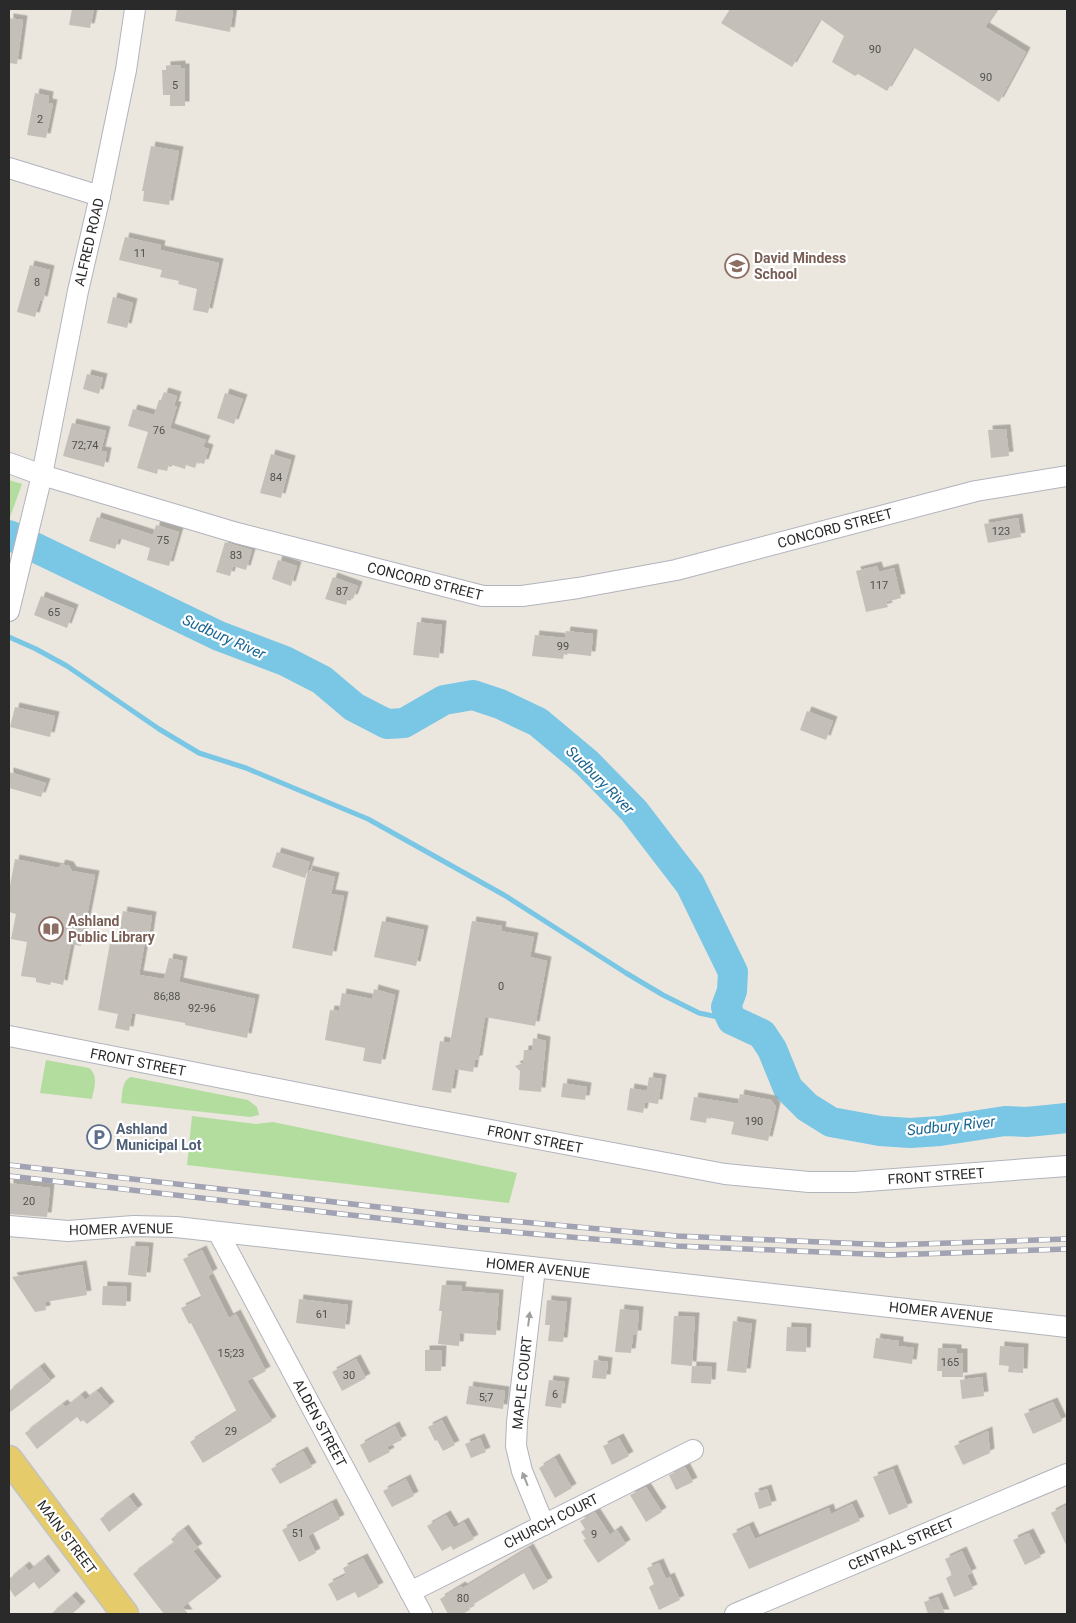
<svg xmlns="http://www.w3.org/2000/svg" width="1076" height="1623" viewBox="0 0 1076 1623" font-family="Roboto,sans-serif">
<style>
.green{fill:#b3dd9f}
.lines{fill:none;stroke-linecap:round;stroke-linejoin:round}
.stream{stroke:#79c6e5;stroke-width:5}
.river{stroke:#79c6e5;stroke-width:30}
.building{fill:#c4c0b9;filter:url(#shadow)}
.minor-casing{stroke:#b1b4bd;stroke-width:22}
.major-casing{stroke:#c3c3c3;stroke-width:29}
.minor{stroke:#fff;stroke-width:20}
.major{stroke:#e5cb69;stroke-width:26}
.rail-casing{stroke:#a1a3b3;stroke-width:5.5}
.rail{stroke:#fff;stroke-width:4;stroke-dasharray:11;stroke-linecap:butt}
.oneway{fill:#9f9f9f}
.labels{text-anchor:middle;stroke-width:4.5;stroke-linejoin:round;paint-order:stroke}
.number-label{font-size:11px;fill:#50504e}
.street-label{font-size:14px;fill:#2a2a2a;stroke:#fff}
.education-label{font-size:14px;font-weight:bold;fill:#785e54;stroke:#fff;text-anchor:start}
.service-label{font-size:14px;font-weight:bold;fill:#4e5e75;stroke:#fff;text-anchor:start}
.water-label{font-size:15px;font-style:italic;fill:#186590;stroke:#fff}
</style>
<defs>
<filter id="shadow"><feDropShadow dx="4.5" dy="-4.5" stdDeviation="0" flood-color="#0004"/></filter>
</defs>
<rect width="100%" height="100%" fill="#ebe6de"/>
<!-- green -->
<g class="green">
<polygon points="9,480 22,484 9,520"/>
<path d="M46 1060 89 1068C99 1076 94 1088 92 1099L40 1093Z"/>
<path d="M131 1077 248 1100 257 1107 259 1115 250 1117 121 1103C123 1094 121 1081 131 1077Z"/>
<polygon points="192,1116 256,1124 273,1122 517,1173 509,1203 187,1165"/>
</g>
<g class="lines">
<!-- stream -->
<polyline class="stream" points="9,637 36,649 67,666 159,729 199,753 246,768 368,819 504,895 626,973 663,995 699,1013 732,1020"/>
<!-- river -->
<polyline class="river" points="9,535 219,636 285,661 322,680 354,707 387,724 404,723 444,700 473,695 500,704 538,722 587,763 634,811 690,884 733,972 732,991 726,1007 732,1020 762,1034 772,1049 788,1088 807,1107 831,1122 880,1131 910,1133 940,1131 1005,1121 1027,1122 1067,1118"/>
</g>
<!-- building -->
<g class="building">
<polygon points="72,9 94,9 90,28 69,25"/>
<polygon points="177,9 220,9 233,11 230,32 175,21"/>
<polygon points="730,9 997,9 985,27 1026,52 999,102 913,47 887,91 858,74 855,76 832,62 844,36 820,19 792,67 721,23"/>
<polygon points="9,18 23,20 17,64 9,63"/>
<polygon points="181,65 181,68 185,68 185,106 170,106 170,95 163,95 162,70 166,70 166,66"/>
<polygon points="35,93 49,96 48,103 53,104 46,138 27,135"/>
<polygon points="151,146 179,151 169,205 143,201 144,191 142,191"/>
<polygon points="125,237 161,245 160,250 219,263 208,313 193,310 197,289 178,284 179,281 160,277 162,270 119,260"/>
<polygon points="30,265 50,270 43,301 40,300 35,317 17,312"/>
<polygon points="113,297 133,303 127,328 107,323"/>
<polygon points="87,374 103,378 99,394 83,389"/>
<polygon points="164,392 177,396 174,406 177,406 170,428 206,440 203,447 209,449 204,464 197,462 195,468 186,465 185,469 169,464 167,471 158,469 157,474 137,468 148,432 128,426 133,409 154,415 159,400 161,400"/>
<polygon points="225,393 243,399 234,424 217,418"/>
<polygon points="72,423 106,431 101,451 107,452 104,467 63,456"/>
<polygon points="1004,429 1006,429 1009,456 991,458 988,430"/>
<polygon points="271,454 291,460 281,498 260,493"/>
<polygon points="97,517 153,535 156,525 179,532 169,566 147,560 150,548 119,538 115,549 89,541"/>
<polygon points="1018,518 1021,537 988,543 984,524"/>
<polygon points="225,542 252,550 246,570 233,566 230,576 216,572"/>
<polygon points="278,560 297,566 291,586 272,579"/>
<polygon points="877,566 879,572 894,568 901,598 886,602 888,607 866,612 856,571"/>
<polygon points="333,577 358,586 353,599 348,598 346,605 325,599"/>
<polygon points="41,596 74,609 67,628 34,615"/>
<polygon points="417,622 442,625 439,658 413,655"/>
<polygon points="566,631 593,634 591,656 564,653 563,659 532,656 535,635 565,638"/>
<polygon points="15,707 55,716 50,737 10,727"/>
<polygon points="807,711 833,721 826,740 800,730"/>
<polygon points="9,772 46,783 41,797 9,788"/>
<polygon points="277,852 310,862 305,878 272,867"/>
<polygon points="15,859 59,868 61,864 69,866 72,871 95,875 81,946 71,944 63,985 51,982 50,985 36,982 36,978 21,976 27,942 11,939 16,914 9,912 9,891"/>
<polygon points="308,870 335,877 331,894 344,896 332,956 292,948"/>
<polygon points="123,911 152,916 149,936 146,936 139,975 164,979 169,958 183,961 179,982 255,999 247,1038 185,1025 185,1023 132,1013 129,1031 115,1028 118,1014 98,1010 110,943 117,945"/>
<polygon points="382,921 424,930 416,966 374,957"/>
<polygon points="472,921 502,926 501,931 534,937 530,957 547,961 535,1026 485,1017 478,1060 475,1060 473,1072 455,1069 451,1093 432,1090 440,1041 450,1043"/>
<polygon points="374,989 395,995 381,1064 363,1061 365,1048 325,1040 330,1010 339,1011 342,993 372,999"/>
<polygon points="533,1038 546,1041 541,1092 519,1090 520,1071 515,1066 523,1063 524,1050 532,1050"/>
<polygon points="649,1077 662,1079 658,1104 645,1102"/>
<polygon points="563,1083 587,1087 585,1100 561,1097"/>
<polygon points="630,1088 647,1091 643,1113 627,1110"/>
<polygon points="740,1094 771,1100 776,1107 768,1141 731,1134 734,1122 707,1117 706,1123 690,1120 694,1097 738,1104"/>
<polygon points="9,1183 50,1188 47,1217 9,1214"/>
<polygon points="131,1246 149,1247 146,1277 128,1275"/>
<polygon points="202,1250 213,1273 208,1276 229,1318 236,1314 266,1371 247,1381 272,1421 203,1463 190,1442 237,1412 191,1323 189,1324 181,1308 202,1298 183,1259"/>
<polygon points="82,1265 87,1295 45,1302 46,1310 35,1312 12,1277"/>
<polygon points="442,1285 462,1286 461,1291 499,1294 496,1335 460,1333 459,1346 438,1344 442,1311 439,1311"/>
<polygon points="103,1286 127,1287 126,1306 102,1305"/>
<polygon points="299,1299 348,1305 345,1329 296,1323"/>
<polygon points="547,1300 567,1302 563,1342 548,1341 550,1325 545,1325"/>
<polygon points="620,1309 639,1311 637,1335 633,1335 631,1353 615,1352"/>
<polygon points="674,1316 695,1317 692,1366 671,1364"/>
<polygon points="733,1321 752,1324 746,1373 727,1371"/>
<polygon points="787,1327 807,1328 806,1352 786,1351"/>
<polygon points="876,1338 899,1341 899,1346 914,1348 912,1364 873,1358"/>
<polygon points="1000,1346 1024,1348 1023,1373 1008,1372 1009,1366 999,1365"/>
<polygon points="938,1348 957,1349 957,1353 963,1353 963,1377 942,1377 942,1371 937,1371"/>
<polygon points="425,1350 442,1350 441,1371 425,1371"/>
<polygon points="356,1359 366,1378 342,1391 332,1372"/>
<polygon points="594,1360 608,1362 606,1379 592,1378"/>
<polygon points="692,1366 712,1367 711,1384 691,1383"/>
<polygon points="40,1367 51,1381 9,1413 9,1391"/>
<polygon points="982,1377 984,1396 962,1399 960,1380"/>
<polygon points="549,1380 565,1382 561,1408 545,1406"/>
<polygon points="469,1386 505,1391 503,1409 466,1404"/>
<polygon points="97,1391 110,1406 87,1424 83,1420 81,1422 77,1417 37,1449 25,1433 63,1404 66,1407 81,1395 85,1400"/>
<polygon points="1053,1402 1062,1421 1033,1434 1024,1414"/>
<polygon points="442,1420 455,1445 443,1451 437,1440 435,1441 428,1427"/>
<polygon points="395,1426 402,1440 387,1447 390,1452 369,1463 360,1445"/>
<polygon points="988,1431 990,1453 963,1465 954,1446"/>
<polygon points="480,1438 486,1452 471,1458 465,1444"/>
<polygon points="619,1438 629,1456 612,1465 603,1446"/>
<polygon points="303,1451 312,1467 280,1484 271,1469"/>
<polygon points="555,1458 572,1488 555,1498 539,1468"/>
<polygon points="685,1467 693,1482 676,1490 669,1475"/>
<polygon points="893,1469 908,1507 889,1515 873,1477"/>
<polygon points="406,1479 414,1496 392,1507 383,1491"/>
<polygon points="646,1487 662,1512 646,1522 630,1495"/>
<polygon points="767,1489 772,1505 759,1509 754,1493"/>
<polygon points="129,1497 138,1509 109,1532 100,1519"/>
<polygon points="332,1503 340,1519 308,1536 316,1553 299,1562 282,1530"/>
<polygon points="852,1504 860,1521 749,1569 732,1534 749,1526 755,1539 829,1508 831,1514"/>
<polygon points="1067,1505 1067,1547 1051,1513"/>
<polygon points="595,1512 610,1535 617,1530 626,1544 598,1563 583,1540 586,1539 581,1532 585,1529 580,1521"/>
<polygon points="446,1515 454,1528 464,1522 474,1539 453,1550 451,1546 442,1551 427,1526"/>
<polygon points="184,1529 198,1548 193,1551 217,1581 183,1607 188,1614 164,1614 133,1574 174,1543 171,1539"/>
<polygon points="1029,1533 1041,1557 1025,1565 1013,1540"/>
<polygon points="529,1548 548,1582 533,1590 524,1573 469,1607 470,1610 462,1614 448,1614 440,1599 461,1586 463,1588"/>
<polygon points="962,1551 972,1573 967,1575 973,1589 954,1597 946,1578 952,1575 945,1559"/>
<polygon points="363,1558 379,1587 358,1598 355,1592 337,1601 328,1584 346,1575 343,1568"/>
<polygon points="44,1559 56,1575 39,1589 34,1582 15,1597 9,1588 9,1579 25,1566 29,1571"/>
<polygon points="659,1563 666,1579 670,1577 680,1600 659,1610 649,1587 654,1584 647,1568"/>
<polygon points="72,1596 81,1606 72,1614 51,1614"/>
<polygon points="938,1597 945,1614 928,1614 924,1602"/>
</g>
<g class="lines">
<!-- minor casing -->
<g class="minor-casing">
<g id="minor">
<polyline points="9,168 100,196"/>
<polyline points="9,463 42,475 237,533 483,596 522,596 578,588 676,570 976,491 1067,476"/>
<polyline points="9,611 42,475 78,291 100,196 126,70 135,9"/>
<polyline points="9,1036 410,1115 725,1174 809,1182 854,1182 1067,1166"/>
<polyline points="9,1226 68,1231 134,1226 176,1227 1067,1327"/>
<polyline points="218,1232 422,1614"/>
<polyline points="535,1268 517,1422 516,1446 522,1471 544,1525"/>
<polyline points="410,1592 693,1450"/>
<polyline points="735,1614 1067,1474"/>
</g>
</g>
<!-- major casing -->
<g class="major-casing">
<polyline id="major" points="9,1459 125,1614"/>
</g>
<!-- minor -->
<use href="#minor" class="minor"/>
<!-- major -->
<use href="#major" class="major"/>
<!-- rail casing -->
<g class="rail-casing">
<g id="rail">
<polyline points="9,1165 466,1217 677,1236 889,1245 1067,1239"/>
<polyline points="9,1176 465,1228 677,1246 889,1255 1067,1249"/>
</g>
</g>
<!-- rail -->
<use href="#rail" class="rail"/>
</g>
<!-- one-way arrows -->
<defs><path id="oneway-solid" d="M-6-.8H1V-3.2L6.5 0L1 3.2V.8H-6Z" transform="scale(1.25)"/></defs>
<g class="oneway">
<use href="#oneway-solid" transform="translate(529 1319) rotate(-83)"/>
<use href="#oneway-solid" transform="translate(525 1479) rotate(-112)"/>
</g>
<!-- icons -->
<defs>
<g id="school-ring" transform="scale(1.25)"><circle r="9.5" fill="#fff" stroke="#8d6e63" stroke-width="1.5"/><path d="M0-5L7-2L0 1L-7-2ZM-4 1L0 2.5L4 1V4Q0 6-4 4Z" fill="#8d6e63"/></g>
<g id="library-ring" transform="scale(1.25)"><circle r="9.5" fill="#fff" stroke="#8d6e63" stroke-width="1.5"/><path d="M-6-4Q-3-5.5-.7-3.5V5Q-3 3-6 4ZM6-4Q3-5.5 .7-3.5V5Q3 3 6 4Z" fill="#8d6e63"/></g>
<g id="parking-ring" transform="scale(1.25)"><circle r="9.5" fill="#fff" stroke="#5c6f8a" stroke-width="1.5"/><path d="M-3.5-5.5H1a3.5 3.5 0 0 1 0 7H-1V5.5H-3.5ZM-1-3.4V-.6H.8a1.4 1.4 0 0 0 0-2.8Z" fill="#5c6f8a"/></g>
</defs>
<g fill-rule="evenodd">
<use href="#school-ring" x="737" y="266"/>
<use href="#library-ring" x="51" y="929"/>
<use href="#parking-ring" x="99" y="1137"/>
</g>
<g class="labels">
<!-- number labels -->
<g class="number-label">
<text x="875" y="53">90</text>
<text x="986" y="81">90</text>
<text x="175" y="89">5</text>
<text x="40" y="123">2</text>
<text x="140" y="257">11</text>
<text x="37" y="286">8</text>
<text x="159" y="434">76</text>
<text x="85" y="449">72;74</text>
<text x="276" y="481">84</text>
<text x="1001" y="535">123</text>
<text x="163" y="544">75</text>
<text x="236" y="559">83</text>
<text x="879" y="589">117</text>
<text x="342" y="595">87</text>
<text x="54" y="616">65</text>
<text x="563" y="650">99</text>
<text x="501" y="990">0</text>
<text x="167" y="1000">86;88</text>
<text x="202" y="1012">92-96</text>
<text x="754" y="1125">190</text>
<text x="29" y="1205">20</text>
<text x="322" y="1318">61</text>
<text x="231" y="1357">15;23</text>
<text x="950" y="1366">165</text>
<text x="349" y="1379">30</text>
<text x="555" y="1398">6</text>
<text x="486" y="1401">5;7</text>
<text x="231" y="1435">29</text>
<text x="298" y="1537">51</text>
<text x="594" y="1538">9</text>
<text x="463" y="1602">80</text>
</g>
<!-- street labels -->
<g class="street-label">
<text transform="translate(89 242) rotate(-77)" y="5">ALFRED ROAD</text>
<text transform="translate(835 528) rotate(-15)" y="5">CONCORD STREET</text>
<text transform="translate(425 581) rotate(14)" y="5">CONCORD STREET</text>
<text transform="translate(138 1062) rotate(11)" y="5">FRONT STREET</text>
<text transform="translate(535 1139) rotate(11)" y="5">FRONT STREET</text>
<text transform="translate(936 1176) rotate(-4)" y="5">FRONT STREET</text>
<text transform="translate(121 1229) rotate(-1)" y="5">HOMER AVENUE</text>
<text transform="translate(538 1268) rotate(6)" y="5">HOMER AVENUE</text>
<text transform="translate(941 1312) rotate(6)" y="5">HOMER AVENUE</text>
<text transform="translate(522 1383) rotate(-84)" y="5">MAPLE COURT</text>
<text transform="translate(320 1423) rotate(62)" y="5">ALDEN STREET</text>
<text transform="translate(551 1521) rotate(-27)" y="5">CHURCH COURT</text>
<text transform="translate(67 1537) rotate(53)" y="5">MAIN STREET</text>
<text transform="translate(901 1544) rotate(-23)" y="5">CENTRAL STREET</text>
</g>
<!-- education labels -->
<g class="education-label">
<text x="754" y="263">David Mindess<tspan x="754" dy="16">School</tspan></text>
<text x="68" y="926">Ashland<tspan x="68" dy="16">Public Library</tspan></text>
</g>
<!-- service labels -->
<g class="service-label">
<text x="116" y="1134">Ashland<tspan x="116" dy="16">Municipal Lot</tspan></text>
</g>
<!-- water labels -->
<g class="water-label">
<text transform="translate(224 637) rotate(24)" y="5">Sudbury River</text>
<text transform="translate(600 780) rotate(45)" y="5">Sudbury River</text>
<text transform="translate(951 1126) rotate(-6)" y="5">Sudbury River</text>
</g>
</g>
<!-- border -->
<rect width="1076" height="1623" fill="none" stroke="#2a2a2a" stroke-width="20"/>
</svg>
